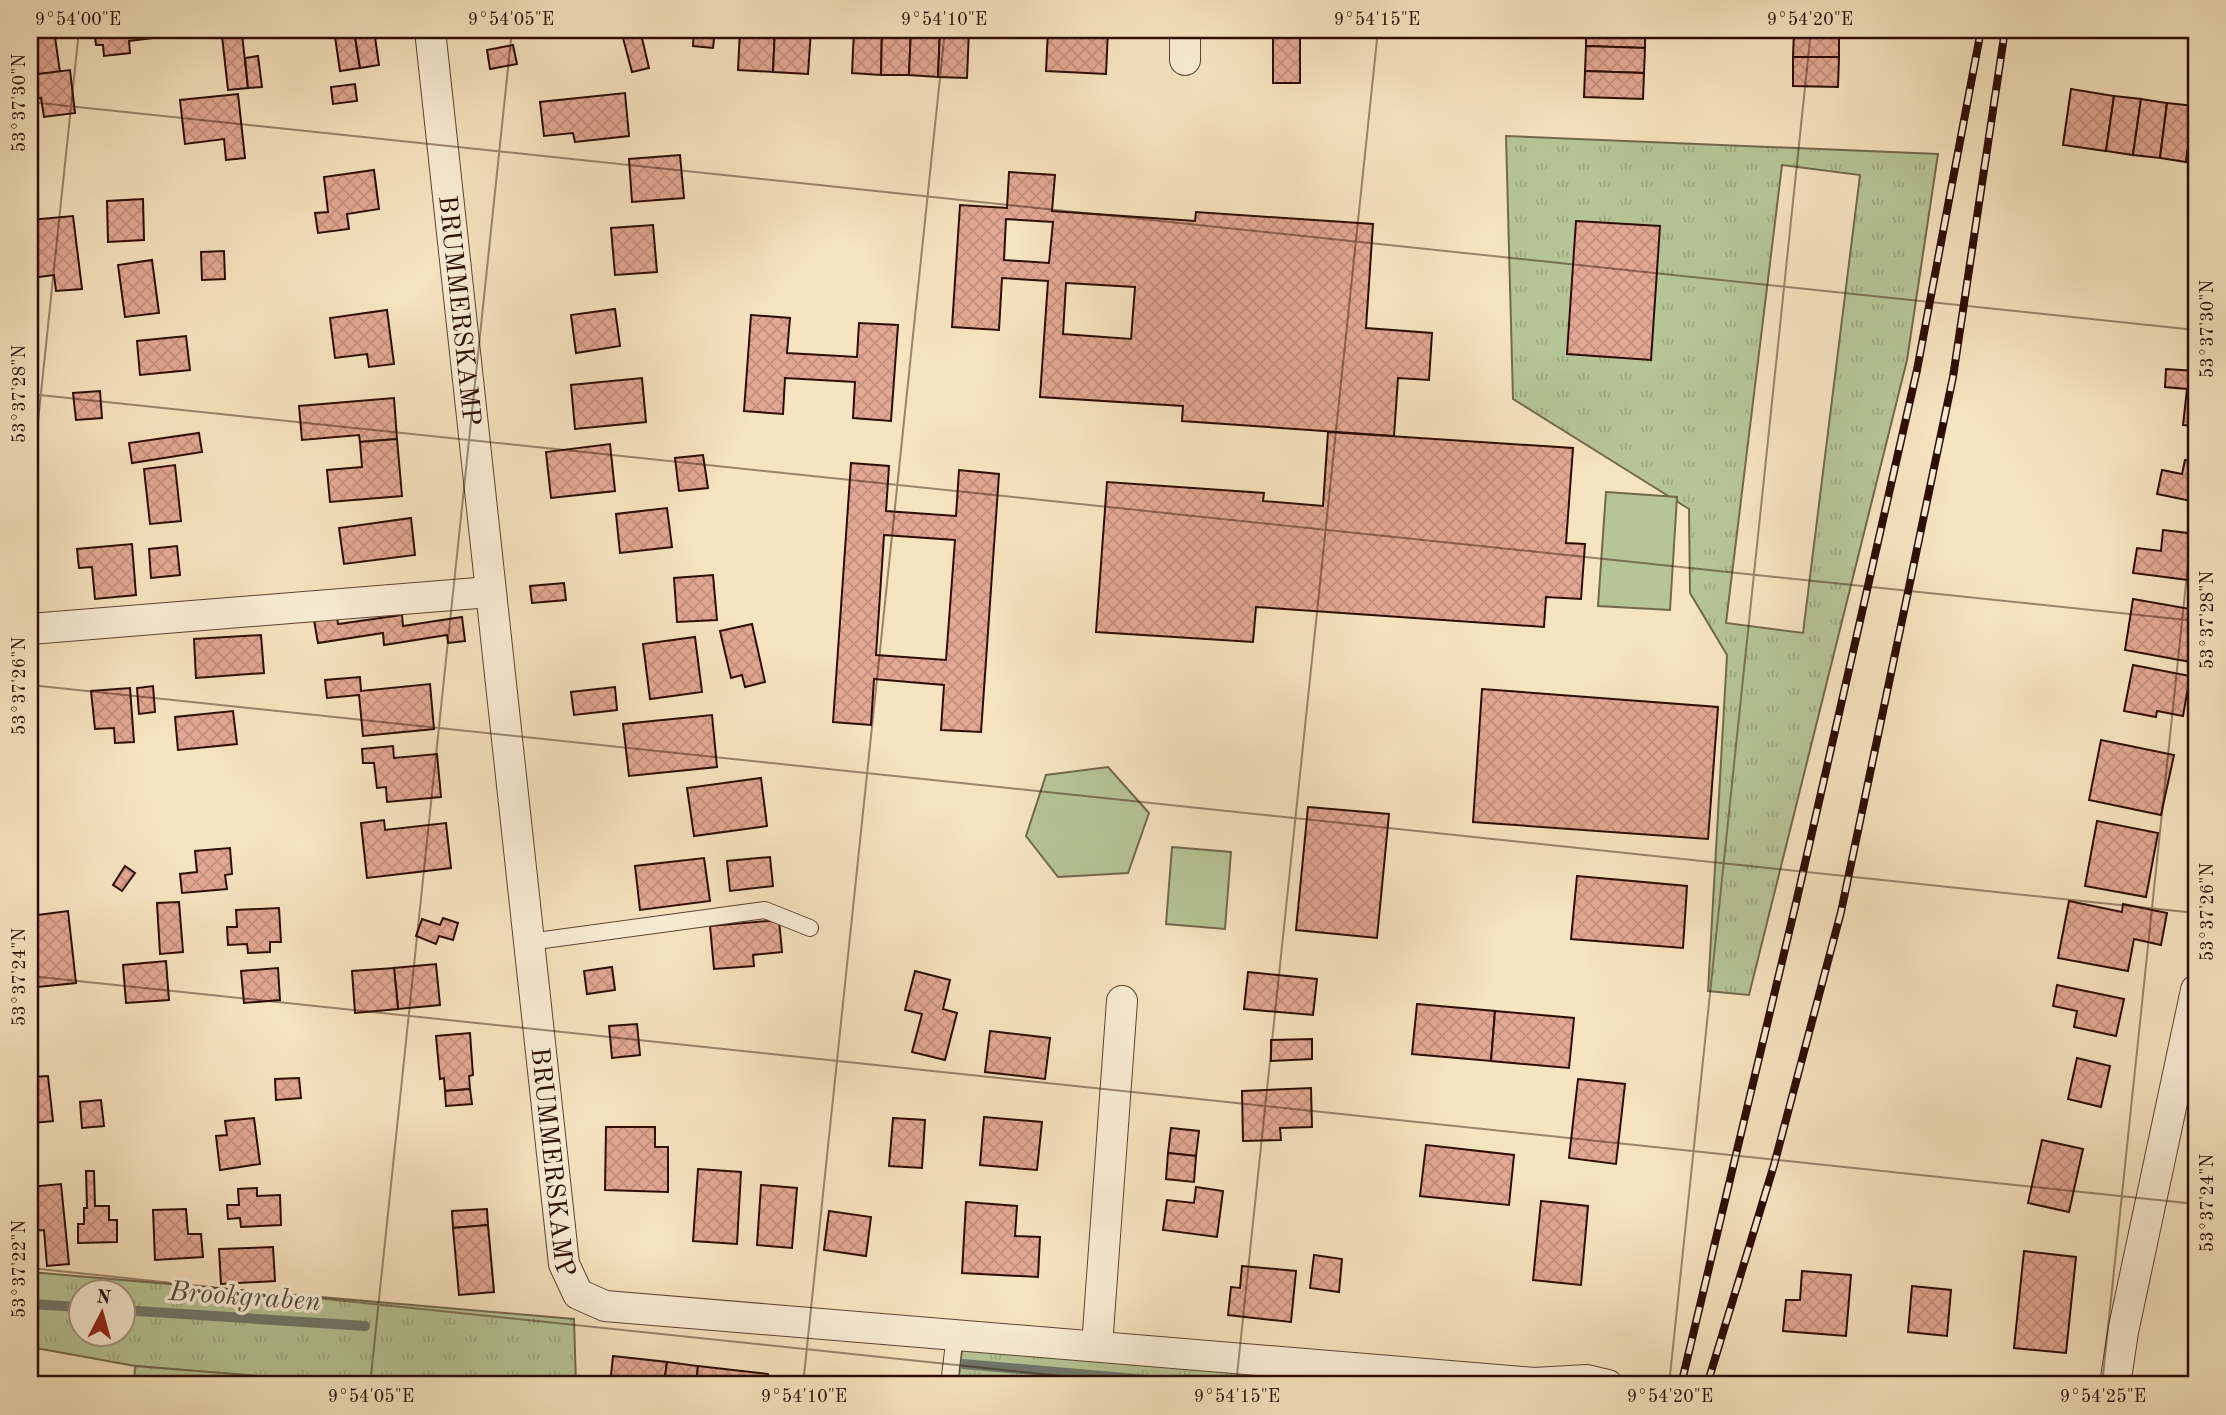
<svg xmlns="http://www.w3.org/2000/svg" width="2226" height="1415" viewBox="0 0 2226 1415" font-family="'Old Standard TT',serif">
<style>
.grass{fill:url(#grass-tufts);stroke:#72694c;stroke-width:2;fill-rule:evenodd}
.park{fill:url(#park-dots);stroke:#72694c;stroke-width:2}
.pitch{fill:#b6c596;stroke:#72694c;stroke-width:2}
.lines{fill:none;stroke-linecap:round;stroke-linejoin:round}
.stream{stroke:#70776c;stroke-width:10}
.building{fill:url(#building-cross-hatch);stroke:#2d0d02;stroke-width:2;fill-rule:evenodd}
.service-casing{stroke:#5f4231;stroke-width:18}
.minor-casing{stroke:#5f4231;stroke-width:32}
.service{stroke:#f9edd5;stroke-width:16}
.minor{stroke:#f9edd5;stroke-width:30}
.rail-casing{stroke:#2d0d02;stroke-width:8}
.rail{stroke:#f9edd5;stroke-width:5;stroke-dasharray:16;stroke-linecap:butt}
.ticks{fill:none;stroke:#2d0d02;stroke-width:2;stroke-opacity:0.45}
.labels{text-anchor:middle;stroke-width:7;stroke-linejoin:round;paint-order:stroke}
.street-label{font-size:26px;fill:#2d0d02;stroke:#f9edd5}
.water-label{font-size:28px;font-style:italic;fill:#544b40;stroke:#f9edd5}
.neatline{fill:none;stroke:#2d0d02;stroke-width:2.5}
.ticks-label{font-size:18px;text-anchor:middle;fill:#2d0d02}
</style>
<defs>
<pattern id="grass-tufts" width="24" height="20" patternUnits="userSpaceOnUse" patternTransform="scale(1.75)"><rect width="24" height="20" fill="#b6c596"/><path d="M3 7l-1-3M5 7V3M7 7l1-3M15 17l-1-3M17 17v-4M19 17l1-3" fill="none" stroke="#9da880"/></pattern>
<pattern id="park-dots" width="8" height="8" patternUnits="userSpaceOnUse" patternTransform="scale(1.75)"><rect width="8" height="8" fill="#b6c596"/><path d="M2 2h.1M6 6h.1" fill="none" stroke="#9da880" stroke-width="1.8" stroke-linecap="round"/></pattern>
<pattern id="building-cross-hatch" width="8" height="8" patternUnits="userSpaceOnUse" patternTransform="scale(1.75)"><rect width="8" height="8" fill="#e3a893"/><path d="M0 0l8 8M0 8l8-8" fill="none" stroke="#c38f7d"/></pattern>
</defs>
<rect width="100%" height="100%" fill="#f6e3bf"/>
<filter id="stains"><feTurbulence type="fractalNoise" baseFrequency=".00286" numOctaves="4"/><feColorMatrix values="0 0 0 0 .2 0 0 0 0 .09 0 0 0 0 .02 0 0 0 .5 -.17"/></filter>
<radialGradient id="worn" r=".72"><stop offset=".6" stop-color="#630" stop-opacity="0"/><stop offset="1" stop-color="#630" stop-opacity=".3"/></radialGradient>
<!-- grass -->
<g class="grass">
<path d="M1506 136 1938 154 1907 360 1749 995 1708 991 1727 655 1690 593 1689 509 1513 399ZM1782 165 1860 175 1803 633 1726 623Z"/>
<path d="M30 1272 574 1319 576 1385H357L135 1366 30 1347ZM80 1292H122V1334H80Z"/>
<polygon points="962,1349 1407,1385 958,1385"/>
</g>
<!-- park -->
<polygon class="park" points="135,1366 356,1384 357,1385 134,1385"/>
<!-- pitch -->
<g class="pitch">
<polygon points="1606,492 1677,497 1670,610 1598,606"/>
<polygon points="1108,767 1149,813 1128,873 1058,877 1026,836 1046,775"/>
<polygon points="1172,847 1231,852 1225,929 1166,924"/>
</g>
<g class="lines">
<!-- stream -->
<g class="stream">
<polyline points="30,1304 80,1307"/>
<polyline points="122,1310 365,1326"/>
<polyline points="963,1364 1206,1385"/>
</g>
</g>
<!-- building -->
<g class="building">
<polygon points="54,30 60,72 30,75 30,32"/>
<polygon points="94,30 153,30 154,38 129,41 130,53 104,56 103,45 96,45"/>
<polygon points="334,30 354,30 360,68 340,71"/>
<polygon points="354,30 374,30 379,65 360,68"/>
<polygon points="694,30 715,30 713,48 693,46"/>
<polygon points="740,30 775,30 773,72 738,70"/>
<polygon points="775,30 811,30 808,74 773,72"/>
<polygon points="854,30 882,30 881,75 852,73"/>
<polygon points="882,30 911,30 909,75 881,75"/>
<polygon points="911,30 940,30 938,77 909,75"/>
<polygon points="940,30 969,30 967,78 938,77"/>
<polygon points="1048,30 1108,30 1106,74 1046,71"/>
<rect x="1273" y="30" width="27" height="53"/>
<rect x="1300" y="30" width="77" height="3"/>
<polygon points="1377,30 1454,30 1454,35 1377,33"/>
<polygon points="1586,30 1645,30 1645,48 1586,46"/>
<polygon points="1794,30 1839,30 1839,57 1793,57"/>
<polygon points="242,34 248,88 228,90 222,36"/>
<polygon points="641,34 649,68 632,72 623,38"/>
<polygon points="513,45 517,64 490,69 487,50"/>
<polygon points="1586,46 1645,48 1644,73 1585,71"/>
<polygon points="258,56 262,87 248,88 245,58"/>
<polygon points="1793,57 1839,57 1838,87 1793,86"/>
<polygon points="70,70 75,113 44,117 41,98 30,100 30,75"/>
<polygon points="1585,71 1644,73 1643,99 1584,97"/>
<polygon points="355,84 357,101 333,104 331,87"/>
<polygon points="2071,89 2114,96 2106,151 2063,145"/>
<polygon points="625,93 629,136 575,142 573,133 544,136 540,102"/>
<polygon points="238,94 245,158 226,160 224,139 185,144 180,100"/>
<polygon points="2114,96 2141,99 2133,155 2106,151"/>
<polygon points="2141,99 2167,103 2160,158 2133,155"/>
<polygon points="2167,103 2194,106 2186,162 2160,158"/>
<polygon points="2194,106 2196,106 2196,163 2186,162"/>
<polygon points="680,155 684,198 632,202 629,159"/>
<polygon points="374,170 379,209 347,214 349,229 318,233 315,213 328,212 324,177"/>
<path d="M1009 172 1055 175 1052 211 1195 221 1196 212 1373 224 1366 328 1432 333 1429 380 1398 378 1394 436 1182 421 1183 406 1040 397 1048 281 1002 278 999 330 952 327 960 205 1007 208ZM1006 219 1053 222 1049 263 1004 260ZM1066 283 1135 287 1131 339 1063 334Z"/>
<polygon points="143,199 144,240 108,242 107,201"/>
<polygon points="73,216 82,289 56,291 54,275 30,278 30,220"/>
<polygon points="1576,221 1660,226 1651,360 1567,354"/>
<polygon points="653,225 657,272 615,275 611,228"/>
<polygon points="224,251 225,279 202,280 201,252"/>
<polygon points="152,260 159,313 125,317 118,265"/>
<polygon points="615,309 620,346 576,353 571,315"/>
<polygon points="387,310 394,364 369,367 367,354 335,358 330,318"/>
<polygon points="751,315 790,318 787,353 857,357 859,323 898,325 891,421 853,418 855,382 785,378 783,414 744,411"/>
<polygon points="186,336 190,370 140,375 137,341"/>
<polygon points="2166,369 2196,371 2196,426 2183,425 2187,389 2165,387"/>
<polygon points="642,378 646,422 575,429 571,385"/>
<polygon points="100,391 102,418 76,420 73,393"/>
<polygon points="394,398 397,439 360,442 359,435 302,440 299,406"/>
<polygon points="1328,432 1573,448 1566,543 1585,544 1581,599 1546,597 1544,627 1256,607 1253,642 1096,632 1107,482 1264,493 1263,501 1323,506"/>
<polygon points="199,433 202,452 132,463 129,443"/>
<polygon points="397,439 402,496 330,502 327,470 362,467 360,442"/>
<polygon points="610,444 615,491 551,498 546,452"/>
<polygon points="703,455 708,488 679,491 675,458"/>
<polygon points="2185,460 2196,462 2196,502 2157,494 2162,470 2182,474"/>
<path d="M851 463 889 466 886 511 956 516 959 470 999 474 981 732 941 730 944 685 874 679 871 725 833 722ZM884 535 955 540 946 660 876 655Z"/>
<polygon points="175,465 181,521 150,524 144,469"/>
<polygon points="667,508 672,547 620,553 616,514"/>
<polygon points="411,518 415,555 344,564 339,528"/>
<polygon points="2163,530 2196,534 2196,581 2133,573 2137,548 2161,551"/>
<polygon points="132,544 136,595 95,599 92,567 79,568 77,549"/>
<polygon points="177,546 180,575 151,578 149,549"/>
<polygon points="713,575 717,620 677,622 674,578"/>
<polygon points="564,583 566,600 532,603 530,586"/>
<polygon points="2133,599 2196,610 2196,663 2125,650"/>
<polygon points="402,615 403,626 462,617 465,641 448,643 447,635 384,645 383,633 318,643 314,620 337,617 338,624"/>
<polygon points="752,624 765,682 745,687 742,675 731,678 720,631"/>
<polygon points="261,635 264,673 196,678 194,639"/>
<polygon points="695,637 702,692 650,699 643,644"/>
<polygon points="2133,665 2190,676 2183,716 2157,711 2156,717 2124,711"/>
<polygon points="360,677 361,691 430,684 434,729 363,736 359,695 327,698 325,680"/>
<polygon points="153,686 155,712 139,714 137,688"/>
<polygon points="615,687 617,710 574,715 571,692"/>
<polygon points="130,688 134,742 115,743 114,728 95,729 91,691"/>
<polygon points="1482,689 1718,707 1708,839 1473,822"/>
<polygon points="233,711 237,744 178,750 175,717"/>
<polygon points="712,715 717,767 629,776 623,724"/>
<polygon points="2101,740 2174,755 2161,815 2089,800"/>
<polygon points="393,746 394,758 437,754 441,797 387,802 386,787 377,788 374,763 363,763 362,749"/>
<polygon points="761,778 767,826 694,836 687,788"/>
<polygon points="1308,807 1389,814 1377,938 1296,930"/>
<polygon points="384,820 385,830 446,823 451,868 367,878 361,823"/>
<polygon points="2097,821 2158,833 2146,897 2085,886"/>
<polygon points="230,848 232,874 225,875 227,889 182,893 180,874 197,872 195,851"/>
<polygon points="770,857 773,886 730,891 727,861"/>
<polygon points="704,858 710,901 640,910 635,866"/>
<polygon points="125,866 135,873 122,891 113,885"/>
<polygon points="1577,876 1687,886 1683,948 1571,939"/>
<polygon points="2069,901 2122,912 2123,904 2167,913 2161,945 2134,939 2128,971 2058,958"/>
<polygon points="179,902 183,952 160,954 157,903"/>
<polygon points="279,908 281,942 270,942 270,952 248,953 247,944 228,945 227,927 237,927 236,910"/>
<polygon points="68,911 76,983 38,987 34,952 30,953 30,916"/>
<polygon points="443,918 458,923 453,940 439,936 436,944 416,936 422,919 440,925"/>
<polygon points="779,920 782,952 753,955 754,966 714,969 710,926"/>
<polygon points="166,961 169,1000 126,1003 123,965"/>
<polygon points="436,964 440,1005 398,1009 394,968"/>
<polygon points="612,967 615,990 587,994 584,971"/>
<polygon points="278,968 280,1000 244,1003 241,971"/>
<polygon points="394,968 398,1009 355,1013 352,971"/>
<polygon points="915,971 950,980 943,1009 957,1013 945,1060 912,1052 922,1014 905,1010"/>
<polygon points="1248,972 1317,979 1313,1015 1244,1009"/>
<polygon points="2057,985 2124,999 2116,1036 2074,1027 2077,1011 2053,1006"/>
<polygon points="1417,1004 1495,1011 1491,1061 1412,1054"/>
<polygon points="1495,1011 1574,1018 1569,1068 1491,1061"/>
<polygon points="637,1024 640,1055 612,1058 609,1026"/>
<polygon points="990,1031 1050,1038 1045,1079 985,1072"/>
<polygon points="470,1033 473,1075 469,1076 470,1089 445,1091 444,1078 440,1079 436,1036"/>
<polygon points="1312,1039 1312,1059 1271,1061 1271,1040"/>
<polygon points="2077,1058 2110,1066 2101,1107 2068,1099"/>
<polygon points="48,1076 53,1121 33,1123 30,1077"/>
<polygon points="299,1078 301,1098 276,1100 275,1079"/>
<polygon points="1578,1079 1625,1084 1616,1164 1569,1158"/>
<polygon points="1311,1088 1312,1127 1280,1128 1281,1140 1243,1141 1242,1091"/>
<polygon points="470,1089 472,1104 446,1106 445,1091"/>
<polygon points="101,1100 104,1126 82,1128 80,1102"/>
<polygon points="984,1117 1042,1122 1037,1170 980,1165"/>
<polygon points="254,1118 260,1164 220,1170 216,1136 227,1135 225,1121"/>
<polygon points="893,1118 925,1120 922,1168 889,1166"/>
<polygon points="606,1127 655,1127 655,1147 668,1147 668,1192 605,1190"/>
<polygon points="1171,1128 1199,1131 1196,1156 1168,1153"/>
<polygon points="2042,1140 2083,1149 2069,1212 2028,1203"/>
<polygon points="1426,1145 1514,1155 1509,1205 1420,1196"/>
<polygon points="1168,1153 1196,1156 1194,1182 1166,1179"/>
<polygon points="698,1169 741,1172 737,1244 693,1241"/>
<polygon points="86,1171 94,1171 95,1206 109,1206 109,1220 117,1220 117,1242 78,1243 78,1224 84,1224 84,1208 87,1208"/>
<polygon points="61,1184 69,1264 47,1266 44,1230 33,1231 30,1187"/>
<polygon points="761,1185 797,1188 792,1248 757,1245"/>
<polygon points="1196,1187 1223,1191 1217,1237 1163,1230 1167,1200 1194,1203"/>
<polygon points="257,1188 257,1196 280,1195 281,1225 241,1227 240,1218 228,1219 227,1205 239,1205 238,1189"/>
<polygon points="1541,1201 1588,1206 1581,1285 1533,1280"/>
<polygon points="966,1202 1017,1206 1015,1236 1040,1237 1038,1277 962,1273"/>
<polygon points="186,1209 188,1234 201,1234 203,1257 155,1260 153,1210"/>
<polygon points="487,1209 488,1225 453,1228 452,1211"/>
<polygon points="829,1211 871,1217 866,1256 824,1250"/>
<polygon points="488,1225 494,1292 459,1295 453,1228"/>
<polygon points="273,1247 275,1281 221,1284 219,1249"/>
<polygon points="2024,1251 2076,1257 2066,1353 2014,1348"/>
<polygon points="1314,1255 1342,1259 1339,1292 1310,1288"/>
<polygon points="1242,1266 1296,1271 1291,1322 1228,1315 1231,1287 1240,1288"/>
<polygon points="1802,1271 1851,1275 1846,1336 1783,1331 1786,1300 1800,1300"/>
<polygon points="1912,1286 1951,1290 1947,1336 1908,1332"/>
<polygon points="613,1356 667,1362 664,1385 610,1385"/>
<polygon points="667,1362 698,1366 696,1385 664,1385"/>
<polygon points="698,1366 768,1374 766,1385 696,1385"/>
</g>
<g class="lines">
<!-- service casing -->
<g class="service-casing">
<g id="service">
<polyline points="529,942 765,910 810,928"/>
<polyline points="949,1385 955,1334"/>
</g>
</g>
<!-- minor casing -->
<g class="minor-casing">
<g id="minor">
<path id="s1" d="M430 30 564 1264 578 1294 605 1306 1534 1383 1587 1380 1608 1385"/>
<polyline points="1185,30 1185,60"/>
<polyline points="30,629 490,592"/>
<polyline points="1097,1346 1122,1001"/>
<polyline points="2115,1385 2123,1332 2196,990"/>
</g>
</g>
<!-- service -->
<use href="#service" class="service"/>
<!-- minor -->
<use href="#minor" class="minor"/>
<!-- rail casing -->
<g class="rail-casing">
<g id="rail">
<polyline points="1681,1385 1796,903 1917,370 1981,30"/>
<polyline points="1707,1385 1774,1165 1841,912 1953,377 2005,30"/>
</g>
</g>
<!-- rail -->
<use href="#rail" class="rail"/>
</g>
<!-- ticks -->
<path class="ticks" d="M2114 30 2196 38M30 102 2196 330M30 394 2196 621M30 498 79 30M30 685 2196 913M30 976 2196 1204M30 1268 1148 1385M370 1385 512 30M803 1385 945 30M1236 1385 1378 30M1669 1385 1811 30M2102 1385 2196 488"/>
<g class="labels">
<!-- street labels -->
<g class="street-label">
<text dy="9" stroke="none"><textPath href="#s1" startOffset="282">BRUMMERSKAMP</textPath></text>
<text dy="9" stroke="none"><textPath href="#s1" startOffset="1139">BRUMMERSKAMP</textPath></text>
</g>
<!-- water labels -->
<g class="water-label">
<text transform="translate(245 1295) rotate(4)" y="10">Brookgraben</text>
</g>
</g>
<!-- margin -->
<rect width="2226" height="1415" fill="none" stroke="#f6e3bf" stroke-width="77"/>
<!-- north arrow -->
<g transform="translate(102 1313) rotate(6)"><circle r="33" fill="#f9edd5" stroke="#a79381" stroke-width="2"/>
<path d="M0-5L12 26L0 18L-12 26Z" fill="#8f2418"/>
<text y="-10" font-size="19" font-weight="bold" text-anchor="middle" fill="#2d0d02">N</text>
</g>
<rect x="38" y="38" width="2150" height="1338" class="neatline"/>
<g class="ticks-label">
<text x="78" y="25">9°54'00"E</text>
<text x="511" y="25">9°54'05"E</text>
<text x="944" y="25">9°54'10"E</text>
<text x="1377" y="25">9°54'15"E</text>
<text x="1810" y="25">9°54'20"E</text>
<text transform="translate(19 103) rotate(-90)" y="6">53°37'30"N</text>
<text transform="translate(2207 329) rotate(-90)" y="6">53°37'30"N</text>
<text transform="translate(19 394) rotate(-90)" y="6">53°37'28"N</text>
<text transform="translate(2207 620) rotate(-90)" y="6">53°37'28"N</text>
<text transform="translate(19 686) rotate(-90)" y="6">53°37'26"N</text>
<text transform="translate(2207 912) rotate(-90)" y="6">53°37'26"N</text>
<text transform="translate(19 977) rotate(-90)" y="6">53°37'24"N</text>
<text transform="translate(2207 1203) rotate(-90)" y="6">53°37'24"N</text>
<text transform="translate(19 1269) rotate(-90)" y="6">53°37'22"N</text>
<text x="371" y="1402">9°54'05"E</text>
<text x="804" y="1402">9°54'10"E</text>
<text x="1237" y="1402">9°54'15"E</text>
<text x="1670" y="1402">9°54'20"E</text>
<text x="2103" y="1402">9°54'25"E</text>
</g>
<rect width="100%" height="100%" filter="url(#stains)"/>
<rect width="100%" height="100%" fill="url(#worn)"/>
</svg>
